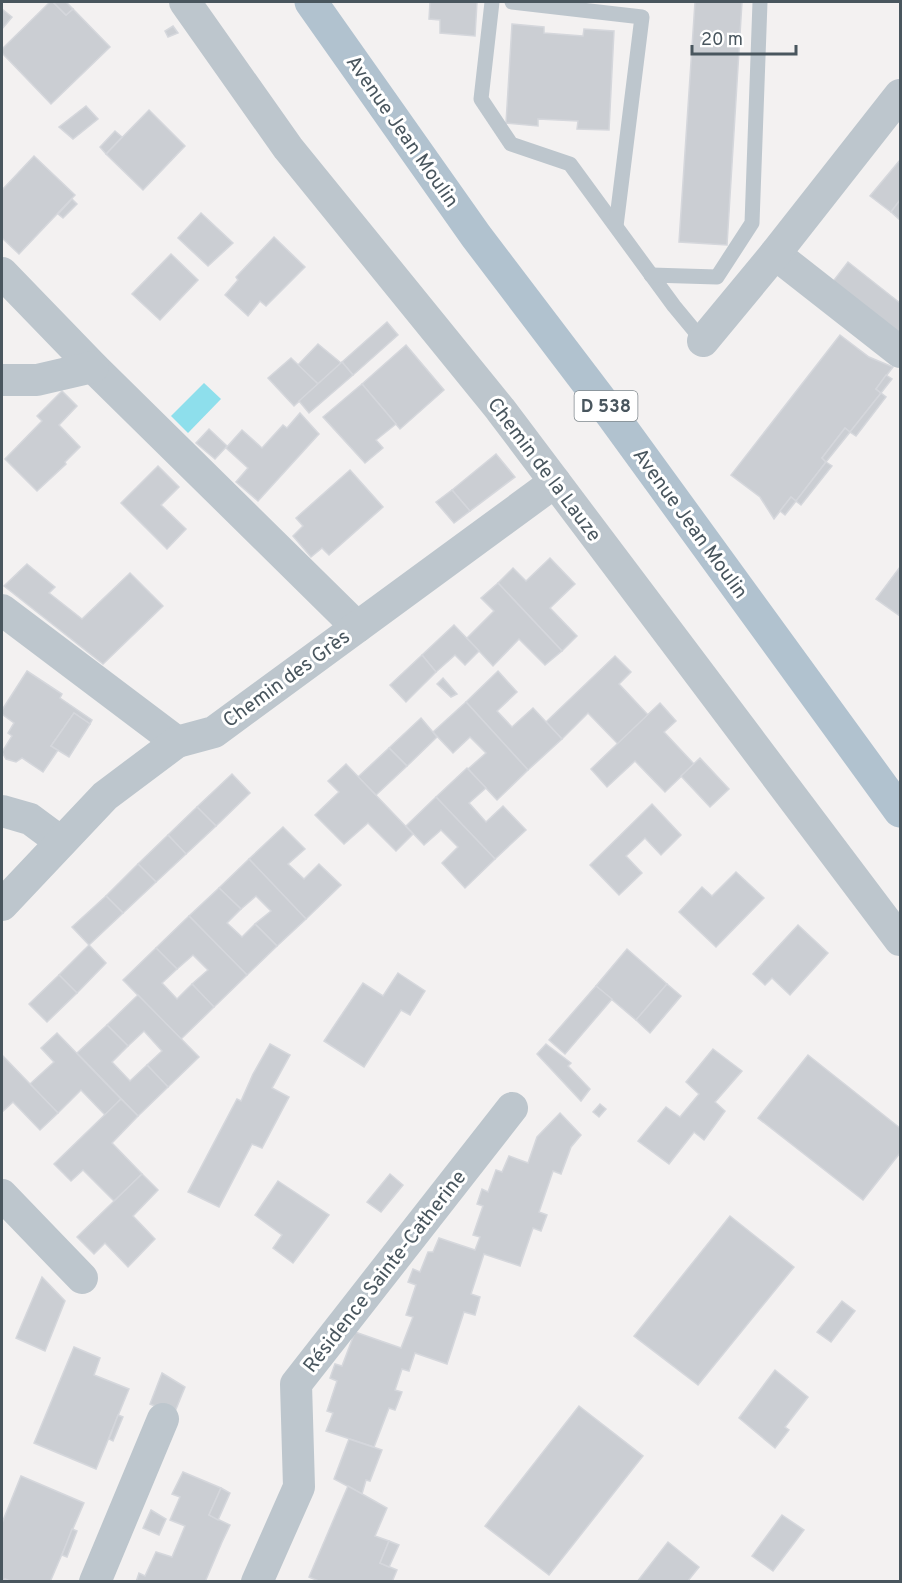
<svg xmlns="http://www.w3.org/2000/svg" width="902" height="1583" viewBox="0 0 902 1583" font-family="Overpass,sans-serif">
<style>
.water{fill:#8edfec}
.building{fill:#cbced3;stroke:#d5d7dc;stroke-width:1.5}
.lines{fill:none;stroke-linecap:round;stroke-linejoin:round}
.service{stroke:#bdc6cd;stroke-width:15}
.minor{stroke:#bdc6cd;stroke-width:32}
.primary{stroke:#b1c2cf;stroke-width:33}
.labels{text-anchor:middle;stroke-width:6;stroke-linejoin:round;paint-order:stroke}
.shield{fill:#fff;stroke:#80898e;stroke-width:1.5}
.shield-label{font-size:18px;font-weight:bold;fill:#49565e}
.street-label{font-size:20px;fill:#49565e;stroke:#fff}
</style>
<rect width="100%" height="100%" fill="#f3f1f1"/>
<!-- water -->
<polygon class="water" points="204,383 221,399 188,433 171,416"/>
<!-- building -->
<g class="building">
<polygon points="50,2 53,2 66,15 73,9 110,47 51,104 2,53 2,49"/>
<polygon points="53,2 66,2 73,9 66,15"/>
<polygon points="430,2 477,2 475,36 440,33 440,20 429,19"/>
<polygon points="695,2 742,2 727,245 679,242"/>
<polygon points="2,9 12,17 2,29"/>
<polygon points="512,24 544,27 544,33 583,36 584,29 614,31 609,130 577,129 578,121 538,119 538,126 506,123"/>
<polygon points="173,26 178,33 168,37 165,31"/>
<polygon points="86,106 98,119 73,139 59,127"/>
<polygon points="149,110 185,146 143,190 106,154"/>
<polygon points="115,131 122,137 106,154 100,147"/>
<polygon points="34,156 75,195 19,254 2,238 2,190"/>
<polygon points="900,160 900,200 891,212 870,196"/>
<polygon points="72,199 77,204 63,218 58,214"/>
<polygon points="900,200 900,220 891,212"/>
<polygon points="201,213 233,243 208,266 178,238"/>
<polygon points="274,237 305,267 266,306 260,301 248,316 225,295 238,280 236,277"/>
<polygon points="171,254 198,280 160,320 132,294"/>
<polygon points="848,262 900,303 900,338 831,284"/>
<polygon points="387,322 398,335 353,375 342,362"/>
<polygon points="840,335 869,357 893,367 876,389 881,393 850,432 845,428 822,458 826,462 796,501 791,497 774,519 760,497 731,475"/>
<polygon points="318,344 341,363 318,384 298,365"/>
<polygon points="406,345 444,390 400,429 362,384"/>
<polygon points="291,358 318,384 294,406 268,378"/>
<polygon points="342,362 353,375 309,413 299,401"/>
<polygon points="886,375 892,379 881,393 876,389"/>
<polygon points="362,384 396,424 376,440 383,448 365,463 323,417"/>
<polygon points="62,391 77,406 59,425 80,447 65,462 66,464 37,491 5,459 42,421 37,416"/>
<polygon points="881,393 886,397 856,436 850,432"/>
<polygon points="300,413 319,434 258,501 236,482 248,468 226,448 242,430 262,448 283,425 287,428"/>
<polygon points="845,428 850,432 826,462 822,458"/>
<polygon points="209,429 227,446 215,459 196,443"/>
<polygon points="496,454 515,477 470,511 452,490"/>
<polygon points="826,462 832,466 801,505 796,501"/>
<polygon points="158,466 179,487 161,505 186,529 167,549 121,503"/>
<polygon points="350,470 383,507 329,555 322,548 311,557 293,536 303,526 296,518"/>
<polygon points="452,490 470,511 454,523 436,502"/>
<polygon points="791,497 796,501 785,515 780,511"/>
<polygon points="550,558 575,584 550,608 577,636 562,651 498,583 513,568 526,581"/>
<polygon points="27,564 55,587 49,593 82,619 130,573 163,606 103,664 4,586"/>
<polygon points="900,567 900,616 876,599"/>
<polygon points="498,583 562,651 545,665 519,639 493,666 467,638 494,611 481,598"/>
<polygon points="454,625 479,651 465,665 455,655 436,672 422,655"/>
<polygon points="422,655 436,672 406,702 390,685"/>
<polygon points="615,656 631,672 619,684 648,715 618,744 588,713 562,739 546,722"/>
<polygon points="27,671 62,694 60,698 92,720 90,724 74,713 51,746 58,750 43,772 22,758 16,762 6,759 2,752 12,736 8,733 14,723 2,714 2,710"/>
<polygon points="498,671 517,692 497,711 512,727 533,708 562,739 528,770 466,702"/>
<polygon points="443,678 457,694 451,697 437,684"/>
<polygon points="466,702 528,770 497,800 468,769 486,753 470,737 453,753 433,732"/>
<polygon points="660,703 676,721 664,732 694,764 665,792 635,761 607,787 591,769"/>
<polygon points="74,713 90,724 69,757 51,746"/>
<polygon points="421,718 437,737 407,766 389,748"/>
<polygon points="389,748 407,766 376,795 358,777"/>
<polygon points="700,758 729,789 710,807 681,776"/>
<polygon points="346,764 413,834 396,851 368,823 344,844 315,815 339,792 328,781"/>
<polygon points="467,768 486,788 469,803 486,822 503,806 526,830 495,859 436,797"/>
<polygon points="232,774 250,793 216,826 197,807"/>
<polygon points="436,797 495,859 465,888 442,863 458,847 441,830 424,845 406,826"/>
<polygon points="652,804 681,835 661,855 645,838 626,856 642,873 619,895 590,865"/>
<polygon points="197,807 216,826 186,854 168,835"/>
<polygon points="283,827 305,849 288,864 304,879 319,864 341,885 306,919 249,859"/>
<polygon points="168,835 186,854 156,882 138,864"/>
<polygon points="249,859 306,919 277,946 255,924 271,911 256,896 241,909 219,888"/>
<polygon points="138,864 156,882 123,913 106,896"/>
<polygon points="736,872 764,898 716,947 679,912 702,887 712,896"/>
<polygon points="219,888 241,909 227,923 242,937 255,924 277,946 247,975 189,916"/>
<polygon points="106,896 123,913 89,945 72,927"/>
<polygon points="189,916 247,975 214,1007 192,984 208,970 193,955 177,969 156,948"/>
<polygon points="798,925 828,953 790,995 772,978 765,985 753,974"/>
<polygon points="89,945 106,963 77,993 59,975"/>
<polygon points="156,948 177,969 162,983 177,999 192,984 214,1007 181,1039 123,980"/>
<polygon points="627,949 667,984 636,1020 596,986"/>
<polygon points="398,973 425,991 410,1015 401,1010 364,1067 324,1041 363,983 383,996"/>
<polygon points="59,975 77,993 47,1022 29,1004"/>
<polygon points="667,984 681,996 650,1033 636,1020"/>
<polygon points="596,986 612,999 565,1054 549,1040"/>
<polygon points="138,995 199,1057 168,1087 147,1065 162,1051 144,1031 128,1046 107,1025"/>
<polygon points="107,1025 128,1046 112,1062 130,1081 147,1065 168,1087 138,1116 77,1053"/>
<polygon points="57,1033 121,1099 105,1115 81,1090 58,1113 30,1084 54,1062 41,1048"/>
<polygon points="270,1044 290,1055 272,1088 289,1097 262,1148 252,1144 219,1207 188,1192 237,1099 241,1101 253,1074"/>
<polygon points="546,1044 571,1063 568,1066 590,1089 581,1101 537,1054"/>
<polygon points="713,1049 742,1071 715,1102 725,1111 704,1140 694,1132 669,1164 638,1141 666,1107 680,1117 699,1094 686,1082"/>
<polygon points="2,1055 58,1113 40,1130 13,1102 2,1112"/>
<polygon points="808,1055 900,1128 900,1153 863,1200 758,1118"/>
<polygon points="121,1099 138,1116 112,1143 142,1174 114,1201 83,1170 71,1181 54,1164"/>
<polygon points="600,1104 606,1109 599,1117 593,1112"/>
<polygon points="560,1113 581,1135 571,1147 561,1174 553,1171 539,1212 547,1215 541,1231 533,1228 520,1266 484,1254 471,1294 480,1297 475,1315 464,1312 447,1364 415,1353 409,1371 402,1369 395,1390 402,1392 395,1410 389,1408 374,1447 326,1431 333,1413 327,1411 337,1381 330,1378 335,1364 342,1366 355,1332 401,1348 413,1317 406,1315 416,1285 408,1282 413,1269 420,1272 428,1252 433,1252 439,1238 475,1250 480,1237 473,1235 483,1206 477,1204 482,1189 488,1192 496,1170 502,1172 509,1156 528,1163 537,1137"/>
<polygon points="142,1174 158,1190 133,1216 155,1239 128,1267 105,1243 94,1254 77,1237"/>
<polygon points="390,1174 403,1185 381,1212 367,1202"/>
<polygon points="278,1181 329,1215 293,1263 273,1248 282,1235 255,1215"/>
<polygon points="730,1216 794,1267 698,1385 634,1336"/>
<polygon points="42,1277 65,1301 45,1351 16,1338"/>
<polygon points="842,1301 855,1311 831,1342 817,1332"/>
<polygon points="74,1347 100,1358 94,1375 129,1389 96,1469 34,1443"/>
<polygon points="775,1370 808,1397 785,1427 789,1430 775,1448 739,1418"/>
<polygon points="162,1373 185,1387 174,1414 150,1404"/>
<polygon points="579,1406 643,1456 549,1575 485,1526"/>
<polygon points="118,1415 123,1417 113,1441 109,1439"/>
<polygon points="349,1439 382,1450 370,1481 366,1480 362,1494 334,1479"/>
<polygon points="183,1472 221,1488 209,1515 230,1525 222,1542 205,1582 136,1582 139,1573 145,1576 156,1552 172,1557 178,1543 185,1526 170,1520 180,1497 172,1494"/>
<polygon points="21,1476 84,1503 50,1582 12,1582 5,1579 2,1582 2,1523"/>
<polygon points="348,1486 387,1508 375,1536 389,1541 380,1563 397,1570 392,1582 321,1582 309,1577"/>
<polygon points="221,1488 230,1493 218,1520 209,1515"/>
<polygon points="151,1510 166,1519 159,1535 143,1528"/>
<polygon points="782,1515 804,1530 773,1571 752,1556"/>
<polygon points="72,1529 77,1531 67,1557 62,1555"/>
<polygon points="389,1541 399,1545 389,1567 380,1563"/>
<polygon points="668,1542 699,1567 687,1582 637,1582"/>
</g>
<g class="lines">
<!-- service -->
<g class="service">
<polyline points="492,2 481,99 511,144 570,164 674,306 703,341"/>
<polyline points="512,2 642,17 616,226"/>
<polyline points="651,275 717,277 752,223 760,2"/>
</g>
<!-- minor -->
<g class="minor">
<polyline points="185,2 288,148 500,409 900,940"/>
<polyline points="775,254 900,352"/>
<polyline points="2,273 93,367 357,627"/>
<polyline points="703,341 775,254 900,95"/>
<polyline points="2,380 37,380 93,367"/>
<polyline points="2,610 177,742"/>
<polyline points="2,811 30,819 61,842"/>
<polyline points="2,905 105,796 177,742 214,732 555,482"/>
<polyline points="2,1195 82,1278"/>
<polyline points="95,1582 163,1419"/>
<polyline points="257,1582 299,1487 296,1384 512,1108"/>
</g>
<!-- primary -->
<polyline class="primary" points="311,2 476,236 612,415 900,811"/>
</g>
<g class="labels">
<!-- shield labels -->
<rect class="shield" x="574.5" y="391" width="63" height="30" rx="4.5"/>
<g class="shield-label">
<text x="606" y="412">D 538</text>
</g>
<!-- street labels -->
<g class="street-label">
<text transform="translate(403 131) rotate(55)" y="7">Avenue Jean Moulin</text>
<text transform="translate(545 469) rotate(53)" y="7">Chemin de la Lauze</text>
<text transform="translate(691 523) rotate(54)" y="7">Avenue Jean Moulin</text>
<text transform="translate(286 678) rotate(-36)" y="7">Chemin des Grès</text>
<text transform="translate(384 1271) rotate(-52)" y="7">Résidence Sainte-Catherine</text>
</g>
</g>
<!-- border -->
<rect width="902" height="1583" fill="none" stroke="#49565e" stroke-width="6"/>
<!-- scale -->
<path d="M692 45v9h104v-9" fill="none" stroke="#49565e" stroke-width="3"/>
<text x="701" y="45" font-size="18" fill="#49565e" stroke="#ffffff" stroke-width="4.5" paint-order="stroke">20 m</text>
</svg>
